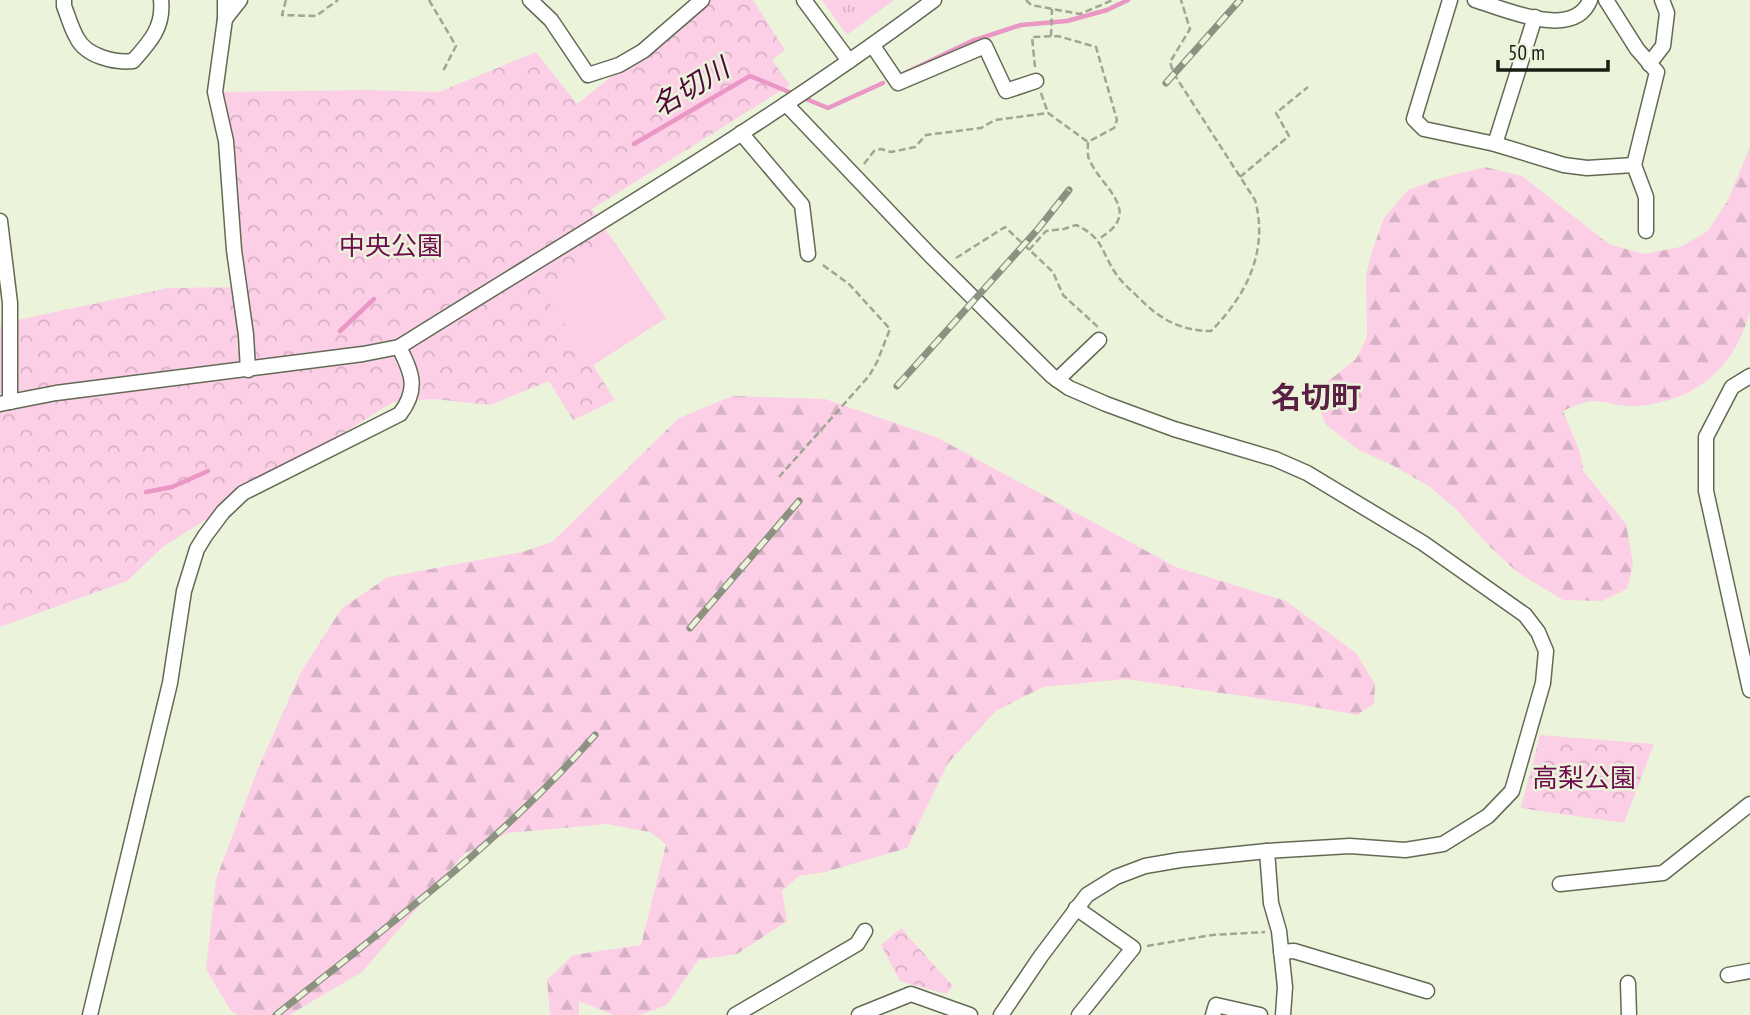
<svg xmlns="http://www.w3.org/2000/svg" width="1750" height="1015" viewBox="0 0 1750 1015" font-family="'PT Sans Narrow','Noto Sans JP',sans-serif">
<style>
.grass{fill:url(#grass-tufts)}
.forest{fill:url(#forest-firs)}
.park{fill:url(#park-crowns)}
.garden{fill:#fccfe7}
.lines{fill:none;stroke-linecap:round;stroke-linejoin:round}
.stream{stroke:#ea97c6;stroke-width:4.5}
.minor-casing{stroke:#626a54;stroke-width:17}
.path{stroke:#9fa692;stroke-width:2.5;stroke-dasharray:7 3.5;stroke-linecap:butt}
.minor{stroke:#fff;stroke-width:14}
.rail-casing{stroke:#8c9281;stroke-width:7}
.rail{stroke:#ebf4db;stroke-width:4.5;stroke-dasharray:13;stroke-linecap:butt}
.labels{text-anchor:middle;stroke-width:5;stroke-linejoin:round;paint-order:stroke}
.park-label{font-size:26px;fill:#6e0b4f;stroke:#ebf4db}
.water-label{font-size:28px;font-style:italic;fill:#52083a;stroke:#ebf4db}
.quarter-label{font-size:30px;font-weight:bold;fill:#5b1f44;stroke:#ebf4db}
</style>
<defs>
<pattern id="grass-tufts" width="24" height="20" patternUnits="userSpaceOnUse" patternTransform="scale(1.75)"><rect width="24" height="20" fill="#fccfe7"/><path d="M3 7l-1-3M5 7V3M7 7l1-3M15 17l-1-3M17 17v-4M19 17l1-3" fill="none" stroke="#d7b1c5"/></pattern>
<pattern id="forest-firs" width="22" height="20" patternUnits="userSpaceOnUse" patternTransform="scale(1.75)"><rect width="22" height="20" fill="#fccfe7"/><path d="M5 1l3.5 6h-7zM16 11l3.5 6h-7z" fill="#d7b1c5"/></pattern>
<pattern id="park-crowns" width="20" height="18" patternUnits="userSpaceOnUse" patternTransform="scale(1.75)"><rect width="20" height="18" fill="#fccfe7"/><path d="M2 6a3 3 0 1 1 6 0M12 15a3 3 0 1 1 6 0" fill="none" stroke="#d7b1c5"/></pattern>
</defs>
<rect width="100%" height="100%" fill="#ebf4db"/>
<!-- grass -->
<polygon class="grass" points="822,0 894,0 847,35"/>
<!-- forest -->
<g class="forest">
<path d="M1750 147V312C1734 368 1697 401 1637 406 1623 407 1608 402 1594 401 1584 401 1572 407 1563 411L1579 450 1584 472 1626 524 1633 564 1627 589 1602 601 1563 600 1517 572 1488 545 1456 509 1430 487 1392 465 1359 450 1326 425 1317 404 1326 383 1356 359 1367 337 1366 275 1372 251 1384 218 1408 190 1441 178 1485 167 1522 176 1609 244 1644 254 1680 247 1708 231 1728 200Z"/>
<polygon points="733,396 825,399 936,437 1176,567 1286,601 1356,653 1375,684 1374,704 1357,715 1298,704 1125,679 1043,687 996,711 948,763 907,848 825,872 799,876 782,891 787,921 737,954 698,960 667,1005 640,1015 614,1015 579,1001 579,1015 550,1015 547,980 573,955 641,945 666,844 650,832 607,824 508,833 464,854 362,972 289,1015 238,1015 231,1011 206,969 216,879 257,771 301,672 342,608 388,577 522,552 552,542 679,418"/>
</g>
<!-- park -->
<g class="park">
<polygon points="707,0 753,0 785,50 772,60 790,85 592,209 666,318 593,365 615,400 573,420 549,381 490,405 433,399 393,402 164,546 127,581 0,627 0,327 22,319 168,288 239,287 215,92 368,90 439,92 536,52 577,104"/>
<polygon points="1540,735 1654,744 1624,823 1521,808"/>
<polygon points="901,928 953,986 946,994 900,981 881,945"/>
</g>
<!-- garden -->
<polygon class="garden" points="616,245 666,318 593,365 543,294"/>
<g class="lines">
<!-- stream -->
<g class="stream">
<polyline points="905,73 972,41 1021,25 1067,21 1107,10 1128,0"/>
<polyline points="634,144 750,76 828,108 883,83"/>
<polyline points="340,331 374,299"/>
<polyline points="146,492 172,487 208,471"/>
</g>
<!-- minor casing -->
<g class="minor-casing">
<g id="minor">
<path d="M64 0V6C68 16 71 28 77 38 86 56 114 63 133 61 150 42 164 27 161 0"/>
<polyline points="225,0 225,19 215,92 226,141 234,250 246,335 248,370"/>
<polyline points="530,0 551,20 588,75 619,65 643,51 702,0"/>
<polyline points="804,0 849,61"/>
<polyline points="1450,0 1414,119 1424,129 1495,144 1564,165 1587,168 1634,165"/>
<path d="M1475 0C1505 9 1574 41 1590 0"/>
<polyline points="1606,0 1637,49 1657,72 1634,165 1646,197 1646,231"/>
<polyline points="225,19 240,0"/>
<polyline points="873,46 898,83 985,46 1006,91 1036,81"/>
<polyline points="1649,64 1663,46 1667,13 1662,0"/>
<polyline points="786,104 930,255 1052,376 1069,388 1106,404 1174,429 1275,459 1307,473 1423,543 1525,615 1538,632 1546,651 1543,683 1512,791 1488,816 1443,844 1405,850 1350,846 1267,851 1180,860 1145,866 1116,877 1087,895 1041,956 1001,1015"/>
<polyline points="741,133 802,205 808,254"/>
<polyline points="1495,144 1535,17"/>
<polyline points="0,221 10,303 10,402"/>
<polyline points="1750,376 1732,387 1706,437 1706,491 1750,690"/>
<polyline points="1057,380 1099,340"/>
<path d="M0 404 56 393 363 354 399 347C579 234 764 127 934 0"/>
<polyline points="1267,851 1271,903 1279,931 1285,987 1283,1015"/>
<polyline points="1560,884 1663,873 1750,804"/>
<polyline points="1076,908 1133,948 1079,1015"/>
<polyline points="1281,952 1294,951 1427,991"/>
<polyline points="1728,975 1750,971"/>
<polyline points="1628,983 1629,1015"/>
<path d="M90 1015 170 683 184 591 197 549 205 536 223 512 243 493 400 414C419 389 412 373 399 347"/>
<polyline points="735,1015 857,944 865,931"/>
<polyline points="859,1015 911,994 970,1015"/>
<polyline points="1213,1015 1216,1005 1260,1015"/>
</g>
</g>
<!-- path -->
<g class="path">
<polyline points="286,0 282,15 316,16 338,0"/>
<polyline points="429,0 456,46 442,73"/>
<polyline points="1026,0 1031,5 1080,14 1113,0"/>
<polyline points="1051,36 1052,9"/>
<path d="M1035 67 1032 37 1058 36 1096 47 1117 120 1114 128 1088 142C1088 147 1087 155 1089 159 1101 188 1146 212 1098 239"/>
<polyline points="1041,93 1048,113"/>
<polyline points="864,164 874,151 881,149 891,152 915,147 926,135 981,128 995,120 1048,113 1088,142"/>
<polyline points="1240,177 1289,136 1276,113 1308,87"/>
<path d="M1029 250 1046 231 1064 229 1076 225C1104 238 1100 250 1116 274 1121 281 1128 288 1135 294 1157 317 1178 331 1211 331 1246 296 1269 251 1255 200L1174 74 1170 62 1190 29 1181 0"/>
<polyline points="956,258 1005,227 1053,272 1063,295 1098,327"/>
<polyline points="779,477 869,376 877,362 890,329 849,284 820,263"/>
<polyline points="1147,946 1212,935 1265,932"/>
</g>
<!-- minor -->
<use href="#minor" class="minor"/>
<!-- rail casing -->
<g class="rail-casing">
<g id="rail">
<polyline points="1166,83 1240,0"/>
<polyline points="897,386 1038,229 1069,190"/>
<polyline points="690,628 799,501"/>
<path d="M276 1015C386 927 501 842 595 735"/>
</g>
</g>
<!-- rail -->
<use href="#rail" class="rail"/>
</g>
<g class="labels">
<!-- park labels -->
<g class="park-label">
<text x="391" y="255">中央公園</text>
<text x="1584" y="787">高梨公園</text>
</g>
<!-- water labels -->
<g class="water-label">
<text transform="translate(690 87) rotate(-31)" y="10">名切川</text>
</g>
<!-- quarter labels -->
<g class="quarter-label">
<text x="1316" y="408">名切町</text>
</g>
</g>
<!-- scale -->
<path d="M1498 60v10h110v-10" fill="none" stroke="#191c13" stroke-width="3.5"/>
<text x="1508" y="60" font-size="21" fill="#191c13" stroke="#ebf4db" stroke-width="5" paint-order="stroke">50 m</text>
</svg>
